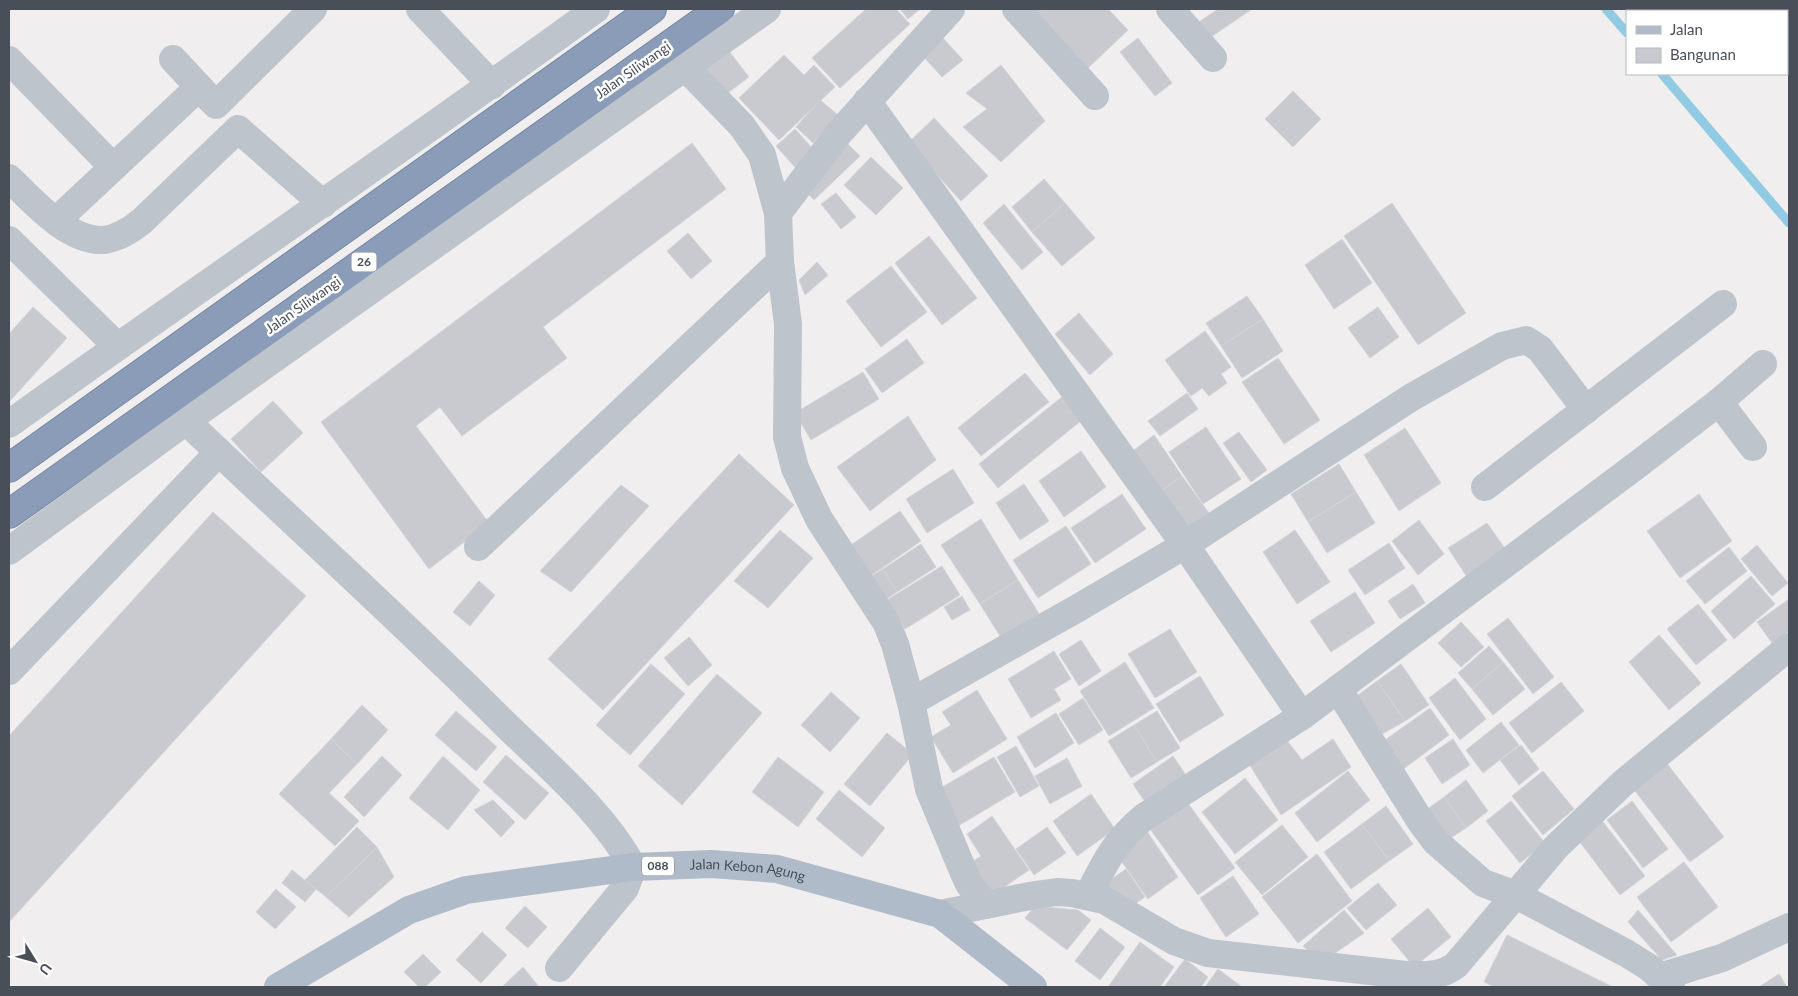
<svg xmlns="http://www.w3.org/2000/svg" width="1798" height="996" viewBox="0 0 1798 996" font-family="Lato,sans-serif">
<style>
.lines{fill:none;stroke-linecap:round;stroke-linejoin:round}
.stream{stroke:#91cae3;stroke-width:9}
.building{fill:#c9cad0;stroke:#d3d4d9}
.highway-casing{stroke:#7687a4;stroke-width:30}
.minor{stroke:#bec4cc;stroke-width:28}
.major{stroke:#b0bbca;stroke-width:28}
.highway{stroke:#8a9cb8;stroke-width:28}
.labels{text-anchor:middle;stroke-width:5;stroke-linejoin:round;paint-order:stroke}
.shield{fill:#fff;stroke:#7f848b;stroke-width:1}
.shield-label{font-size:12px;font-weight:bold;fill:#484f59}
.street-label{font-size:14px;fill:#484f59;stroke:#fff}
</style>
<rect width="100%" height="100%" fill="#f0eeee"/>
<g class="lines">
<!-- stream -->
<g class="stream">
<polyline points="1606,9 1627,33"/>
<polyline points="1662,74 1789,223"/>
</g>
</g>
<!-- building -->
<g class="building">
<polygon points="866,9 896,9 910,24 840,88 812,58"/>
<polygon points="900,9 920,9 908,19"/>
<polygon points="1033,9 1108,9 1128,30 1088,68"/>
<polygon points="1218,9 1252,9 1205,41 1193,26"/>
<polygon points="942,37 963,60 942,77 922,55"/>
<polygon points="1138,38 1172,83 1155,96 1120,52"/>
<polygon points="725,46 749,77 725,95 698,66"/>
<polygon points="784,55 804,75 814,65 835,87 779,140 739,98"/>
<polygon points="1001,65 1045,121 1001,162 963,127 987,109 966,93"/>
<polygon points="1293,91 1321,119 1293,147 1265,119"/>
<polygon points="820,100 838,115 813,143 796,127"/>
<polygon points="934,118 988,176 961,201 908,143"/>
<polygon points="795,129 813,149 795,167 776,146"/>
<polygon points="844,140 860,156 814,200 798,183"/>
<polygon points="692,143 726,189 543,327 567,358 462,436 440,407 416,426 489,523 429,569 321,422"/>
<polygon points="871,157 903,188 876,215 844,185"/>
<polygon points="1044,179 1065,203 1032,232 1012,207"/>
<polygon points="836,193 856,217 841,229 821,204"/>
<polygon points="1065,203 1095,238 1062,266 1032,232"/>
<polygon points="1392,203 1466,313 1418,345 1344,236"/>
<polygon points="1004,204 1043,252 1022,270 983,223"/>
<polygon points="688,233 712,261 691,279 667,251"/>
<polygon points="929,236 977,298 942,325 895,263"/>
<polygon points="1342,239 1372,283 1334,309 1305,265"/>
<polygon points="817,262 828,275 805,295 799,280"/>
<polygon points="891,266 927,312 881,347 846,301"/>
<polygon points="1247,296 1263,319 1221,346 1206,323"/>
<polygon points="33,307 67,338 9,402 9,334"/>
<polygon points="1378,307 1399,337 1370,358 1348,328"/>
<polygon points="1079,313 1113,354 1090,375 1055,334"/>
<polygon points="1263,319 1283,351 1242,378 1221,346"/>
<polygon points="1205,331 1231,367 1221,374 1227,383 1209,396 1202,388 1191,396 1165,360"/>
<polygon points="907,339 924,363 882,393 865,369"/>
<polygon points="1278,358 1320,420 1284,444 1242,382"/>
<polygon points="863,372 879,399 811,440 795,413"/>
<polygon points="1025,373 1049,402 981,456 958,428"/>
<polygon points="1187,393 1198,409 1160,436 1148,421"/>
<polygon points="1063,396 1082,420 998,488 979,464"/>
<polygon points="273,401 303,433 261,472 231,439"/>
<polygon points="908,416 936,460 870,511 837,467"/>
<polygon points="1206,427 1241,479 1203,504 1169,452"/>
<polygon points="1405,428 1441,483 1399,511 1364,455"/>
<polygon points="1239,432 1267,470 1251,482 1223,443"/>
<polygon points="1154,435 1182,476 1153,497 1125,457"/>
<polygon points="1081,451 1106,487 1064,517 1039,481"/>
<polygon points="739,454 794,505 603,710 548,659"/>
<polygon points="1339,464 1356,492 1308,522 1291,494"/>
<polygon points="953,469 974,503 927,533 906,499"/>
<polygon points="1182,476 1209,513 1180,534 1153,497"/>
<polygon points="1024,484 1049,521 1020,540 996,503"/>
<polygon points="621,485 649,506 571,592 540,571"/>
<polygon points="1356,492 1375,523 1327,553 1308,522"/>
<polygon points="1122,494 1146,529 1095,563 1071,528"/>
<polygon points="1699,494 1732,541 1680,578 1647,531"/>
<polygon points="900,511 921,541 869,577 848,547"/>
<polygon points="213,512 306,596 9,922 9,736"/>
<polygon points="981,519 1018,580 980,604 941,545"/>
<polygon points="1419,520 1444,554 1418,575 1392,541"/>
<polygon points="1487,523 1509,554 1469,580 1448,548"/>
<polygon points="1066,526 1091,564 1038,598 1013,560"/>
<polygon points="780,530 813,558 768,608 734,581"/>
<polygon points="1295,530 1330,582 1297,604 1263,552"/>
<polygon points="1389,543 1405,568 1365,595 1348,570"/>
<polygon points="921,544 936,567 897,592 883,569"/>
<polygon points="1757,545 1788,583 1772,596 1741,559"/>
<polygon points="1729,547 1747,571 1705,604 1686,581"/>
<polygon points="942,566 960,595 905,629 887,600"/>
<polygon points="883,569 897,592 882,602 867,579"/>
<polygon points="1751,576 1775,604 1734,639 1711,611"/>
<polygon points="1018,580 1041,617 1003,641 980,604"/>
<polygon points="479,581 495,595 470,626 453,612"/>
<polygon points="1413,584 1425,603 1400,619 1388,601"/>
<polygon points="1355,592 1375,623 1331,652 1310,621"/>
<polygon points="962,596 970,610 952,620 944,607"/>
<polygon points="1789,599 1789,631 1772,643 1757,622"/>
<polygon points="1698,604 1727,640 1696,665 1667,629"/>
<polygon points="1508,618 1554,677 1533,694 1487,634"/>
<polygon points="1461,622 1484,647 1461,667 1438,643"/>
<polygon points="1170,629 1197,672 1155,698 1128,654"/>
<polygon points="1659,635 1701,683 1669,710 1629,662"/>
<polygon points="689,637 712,665 688,686 664,658"/>
<polygon points="1081,640 1101,671 1079,686 1059,654"/>
<polygon points="1489,646 1503,662 1472,689 1458,673"/>
<polygon points="1054,651 1071,679 1054,689 1061,700 1031,718 1008,679"/>
<polygon points="1125,662 1154,708 1109,736 1080,691"/>
<polygon points="1503,662 1525,689 1493,715 1472,689"/>
<polygon points="651,664 685,694 630,755 596,725"/>
<polygon points="1401,664 1429,705 1405,721 1377,681"/>
<polygon points="717,674 762,713 682,805 638,766"/>
<polygon points="1200,676 1224,715 1180,742 1156,704"/>
<polygon points="1455,678 1486,719 1460,740 1429,698"/>
<polygon points="1377,681 1405,721 1377,737 1354,698"/>
<polygon points="1561,682 1584,711 1532,753 1509,723"/>
<polygon points="977,690 1007,739 953,773 931,737 951,725 942,712"/>
<polygon points="831,692 860,718 830,752 801,725"/>
<polygon points="1083,698 1103,730 1079,745 1059,714"/>
<polygon points="362,705 388,730 357,764 331,739"/>
<polygon points="1430,708 1449,735 1398,773 1378,745"/>
<polygon points="456,711 497,747 476,771 435,735"/>
<polygon points="1157,711 1180,748 1157,762 1134,725"/>
<polygon points="1056,713 1074,743 1035,768 1017,737"/>
<polygon points="1501,722 1519,745 1483,773 1466,750"/>
<polygon points="1134,725 1157,762 1131,778 1108,741"/>
<polygon points="887,733 913,754 870,806 844,784"/>
<polygon points="331,739 357,764 329,793 359,821 335,846 279,794"/>
<polygon points="1286,739 1302,760 1333,739 1351,767 1281,815 1249,764"/>
<polygon points="1453,739 1470,765 1442,784 1425,758"/>
<polygon points="1521,745 1539,769 1519,785 1500,760"/>
<polygon points="1016,746 1039,786 1020,797 997,757"/>
<polygon points="506,755 549,793 525,820 483,782"/>
<polygon points="382,756 402,775 364,817 344,797"/>
<polygon points="443,756 480,790 448,830 409,798"/>
<polygon points="1173,756 1190,781 1149,808 1133,784"/>
<polygon points="778,757 824,792 798,827 752,792"/>
<polygon points="994,757 1015,792 953,829 932,793"/>
<polygon points="1067,758 1082,786 1050,804 1035,776"/>
<polygon points="1665,761 1724,837 1690,862 1632,787"/>
<polygon points="1348,771 1370,800 1317,842 1295,813"/>
<polygon points="1543,771 1574,809 1543,835 1512,796"/>
<polygon points="1245,778 1278,820 1235,854 1202,812"/>
<polygon points="1466,780 1488,811 1466,828 1444,797"/>
<polygon points="839,790 885,828 862,857 816,819"/>
<polygon points="1091,794 1115,829 1077,856 1053,821"/>
<polygon points="1444,797 1466,828 1449,839 1426,810"/>
<polygon points="493,800 515,822 501,837 474,810"/>
<polygon points="1511,801 1545,843 1520,863 1486,821"/>
<polygon points="1632,801 1668,849 1643,868 1607,820"/>
<polygon points="1187,802 1235,868 1198,895 1150,829"/>
<polygon points="1386,806 1413,844 1389,861 1362,824"/>
<polygon points="992,816 1029,870 988,898 966,866 981,856 967,834"/>
<polygon points="1600,818 1645,876 1620,895 1576,837"/>
<polygon points="1362,824 1389,861 1351,889 1324,852"/>
<polygon points="1282,825 1308,857 1262,895 1235,862"/>
<polygon points="357,827 377,847 326,897 305,880"/>
<polygon points="1047,827 1066,853 1034,875 1016,849"/>
<polygon points="1146,830 1178,877 1148,899 1115,852"/>
<polygon points="377,847 394,877 349,917 326,897"/>
<polygon points="1317,854 1352,901 1298,943 1262,897"/>
<polygon points="1684,862 1718,907 1671,942 1637,897"/>
<polygon points="1126,869 1145,897 1125,911 1106,883"/>
<polygon points="292,870 316,889 305,902 282,883"/>
<polygon points="1233,876 1259,914 1226,937 1200,898"/>
<polygon points="1378,883 1397,905 1366,930 1347,908"/>
<polygon points="276,889 296,907 275,929 256,912"/>
<polygon points="525,906 547,927 528,948 505,928"/>
<polygon points="1035,906 1078,910 1091,920 1067,950 1025,918"/>
<polygon points="1428,908 1451,937 1414,967 1391,939"/>
<polygon points="1344,910 1364,933 1321,963 1303,946"/>
<polygon points="1638,910 1677,955 1662,960 1628,922"/>
<polygon points="1100,928 1125,947 1100,980 1075,961"/>
<polygon points="482,932 507,955 481,983 456,960"/>
<polygon points="1507,935 1613,987 1494,987 1484,982"/>
<polygon points="1140,942 1174,967 1160,987 1108,987"/>
<polygon points="423,954 441,972 425,987 419,987 404,972"/>
<polygon points="1185,959 1208,977 1201,987 1164,987"/>
<polygon points="523,967 539,987 502,987"/>
<polygon points="1218,969 1242,987 1205,987"/>
<polygon points="1779,974 1787,987 1759,987"/>
</g>
<g class="lines">
<!-- highway casing -->
<g class="highway-casing">
<g id="highway">
<polyline points="9,468 652,9"/>
<polyline points="9,514 720,9"/>
</g>
</g>
<!-- minor -->
<g class="minor">
<polyline points="420,9 492,85"/>
<polyline points="1016,9 1095,96"/>
<polyline points="1170,9 1213,58"/>
<polyline points="173,59 211,100"/>
<polyline points="9,60 113,167"/>
<polyline points="685,67 742,126 762,155 778,213 780,262 788,324 787,437 795,468 819,519 886,622 895,644 911,702 929,789 964,873 969,884 986,905"/>
<polyline points="867,101 1185,545 1302,716"/>
<polyline points="216,105 313,9"/>
<path d="M9 178C33 201 68 242 104 240 119 238 131 230 142 221L238 129 323 204"/>
<polyline points="778,213 839,133 951,9"/>
<polyline points="56,221 199,87"/>
<polyline points="9,240 117,346"/>
<polyline points="1719,402 1753,447"/>
<path d="M186 421C292 522 401 620 505 724 549 767 603 812 633 867L625 888 559 968"/>
<path d="M9 424C204 284 402 150 596 9"/>
<polyline points="1485,487 1723,304"/>
<polyline points="478,547 780,262"/>
<polyline points="9,551 186,421 767,9"/>
<polyline points="9,671 219,452"/>
<polyline points="1338,689 1421,822 1436,842 1483,883 1516,895 1626,953 1650,968 1671,987"/>
<polyline points="911,702 1078,608 1185,545 1412,397 1502,346 1526,340 1540,349 1586,410"/>
<path d="M1088 896C1105 862 1115 841 1144 817L1302 716 1637 465 1719 402 1763 364"/>
<path d="M940 914 1035 895 1057 892 1072 893 1104 900 1174 941 1208 953 1406 975C1424 975 1441 977 1456 965L1556 847 1623 783 1789 647"/>
<polyline points="1660,977 1722,958 1789,927"/>
</g>
<!-- major -->
<path class="major" id="s1" d="M278 987 409 910 466 890 633 867 712 864 777 869 940 914 1033 987"/>
<!-- highway -->
<use href="#highway" class="highway"/>
</g>
<g class="labels">
<!-- shield labels -->
<g class="shield">
<rect x="351.5" y="252.5" width="25" height="19" rx="4"/>
<rect x="642" y="856.5" width="32" height="19" rx="4"/>
</g>
<g class="shield-label">
<text x="364" y="266">26</text>
<text x="658" y="870">088</text>
</g>
<!-- street labels -->
<g class="street-label">
<text transform="translate(633 70) rotate(-35)" y="5">Jalan Siliwangi</text>
<text transform="translate(303 305) rotate(-35)" y="5">Jalan Siliwangi</text>
<text dy="5" stroke="none"><textPath href="#s1" startOffset="496">Jalan Kebon Agung</textPath></text>
</g>
</g>
<!-- border -->
<rect width="1798" height="996" fill="none" stroke="#484f59" stroke-width="20"/>
<!-- legend -->
<rect x="1626" y="10" width="162" height="65" fill="#ffffff" stroke="#b6b9bd"/>
<rect x="1636" y="26" width="25" height="8" fill="#b0bbca" stroke="#b6b9bd"/>
<text x="1670" y="35" font-size="15" fill="#484f59">Jalan</text>
<rect x="1636" y="48" width="25" height="15" fill="#c9cad0" stroke="#b6b9bd"/>
<text x="1670" y="60" font-size="15" fill="#484f59">Bangunan</text>
<!-- north arrow -->
<g transform="translate(35 961) rotate(127)" stroke="#ffffff" stroke-width="4" paint-order="stroke">
<path d="M0-4L9 19L0 12L-9 19Z" fill="#484f59"/>
<text y="-8" font-size="14" font-weight="bold" text-anchor="middle" fill="#484f59">U</text>
</g>
</svg>
